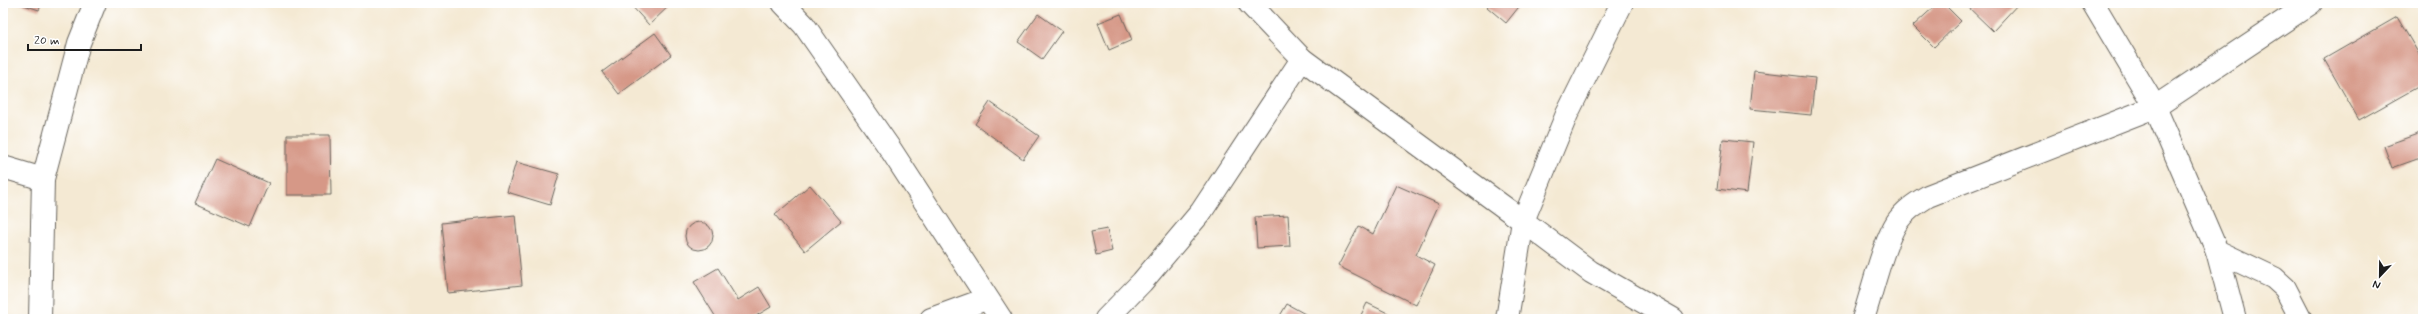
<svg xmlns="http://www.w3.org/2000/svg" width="2426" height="322" viewBox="0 0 2426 322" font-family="Mynerve,sans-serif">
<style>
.building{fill:#d69887}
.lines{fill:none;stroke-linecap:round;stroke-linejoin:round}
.minor-casing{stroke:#68645c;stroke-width:24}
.minor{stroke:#fff;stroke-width:22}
</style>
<rect width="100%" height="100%" fill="#fff"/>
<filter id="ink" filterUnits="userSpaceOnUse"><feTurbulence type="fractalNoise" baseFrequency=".025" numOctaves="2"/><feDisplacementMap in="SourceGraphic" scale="8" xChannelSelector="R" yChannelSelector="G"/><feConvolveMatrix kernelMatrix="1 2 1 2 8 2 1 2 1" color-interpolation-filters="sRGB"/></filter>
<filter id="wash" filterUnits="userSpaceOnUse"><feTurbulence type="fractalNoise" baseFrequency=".012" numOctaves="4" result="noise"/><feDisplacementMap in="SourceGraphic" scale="16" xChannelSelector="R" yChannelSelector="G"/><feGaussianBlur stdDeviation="0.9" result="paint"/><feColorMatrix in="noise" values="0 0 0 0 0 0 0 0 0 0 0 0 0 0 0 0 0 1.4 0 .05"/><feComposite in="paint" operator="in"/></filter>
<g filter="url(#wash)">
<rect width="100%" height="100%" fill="#f4e9d3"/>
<g id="blocks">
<!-- building -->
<g class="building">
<polygon points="18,3 42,3 39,10"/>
<polygon points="629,3 672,3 649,25"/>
<polygon points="1490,3 1522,3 1506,23 1487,7"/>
<polygon points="1938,3 1943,3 1961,21 1934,47 1913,26"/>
<polygon points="1964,3 2019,3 1993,31"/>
<polygon points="1038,14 1062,31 1042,59 1018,42"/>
<polygon points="1121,14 1132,40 1109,50 1098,23"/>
<polygon points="2397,17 2423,61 2423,84 2359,120 2324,59"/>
<polygon points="655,33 671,55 619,94 602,72"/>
<polygon points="1754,71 1815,78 1811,115 1750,109"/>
<polygon points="990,102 1039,136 1023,159 975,124"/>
<polygon points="2423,132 2423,157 2392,168 2384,146"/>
<polygon points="287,135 330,135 331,195 287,195"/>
<polygon points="1723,139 1753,142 1747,193 1717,189"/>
<polygon points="215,159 269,183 250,227 195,203"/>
<polygon points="516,162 559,174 550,205 507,192"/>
<polygon points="810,185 841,221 805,251 775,215"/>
<polygon points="1396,185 1439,204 1416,255 1435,265 1416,305 1338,266 1359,226 1373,234"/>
<polygon points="515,215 522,285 448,293 441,223"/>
<polygon points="1288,215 1290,246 1257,248 1255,217"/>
<circle cx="699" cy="236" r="14"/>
<polygon points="1107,229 1112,251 1096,255 1091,232"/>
<polygon points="718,268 738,300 759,287 771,307 751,319 717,319 694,282"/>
<polygon points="1367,303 1400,319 1359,319"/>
<polygon points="1287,304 1314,319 1278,319"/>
</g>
</g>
</g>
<g filter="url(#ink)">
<use href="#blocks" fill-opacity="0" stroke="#68645c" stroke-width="1"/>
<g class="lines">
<!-- minor casing -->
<g class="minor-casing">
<g id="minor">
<polyline points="783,3 804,25 891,150 1001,319"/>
<polyline points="1249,3 1302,59 1523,221 1507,319"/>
<polyline points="1622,3 1567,114 1523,221 1591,272 1673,319"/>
<polyline points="2093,3 2155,107 2217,251 2274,278 2285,288 2301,319"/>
<polyline points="3,167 43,179"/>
<polyline points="2217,251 2235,319"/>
<polyline points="40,319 43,179 79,43 95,3"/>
<polyline points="931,319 986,299"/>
<polyline points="1106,319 1142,282 1201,212 1302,59"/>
<path d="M1863 319C1872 292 1883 244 1897 222 1905 210 1917 203 1928 196L2155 107 2311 3"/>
</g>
</g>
<!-- minor -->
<use href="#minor" class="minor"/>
</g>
</g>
<!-- margin -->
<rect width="2426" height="322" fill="none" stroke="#fff" stroke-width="16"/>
<!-- north arrow -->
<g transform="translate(2380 276) rotate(202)" stroke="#ffffff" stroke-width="3" paint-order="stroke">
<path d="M0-3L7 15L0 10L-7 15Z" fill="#1c1c1c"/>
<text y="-6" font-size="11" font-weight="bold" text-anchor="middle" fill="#1c1c1c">N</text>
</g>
<!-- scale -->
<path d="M28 44v6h113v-6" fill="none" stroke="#1c1c1c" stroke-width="2"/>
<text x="34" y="44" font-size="12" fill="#1c1c1c" stroke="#ffffff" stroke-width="3" paint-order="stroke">20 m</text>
</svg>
